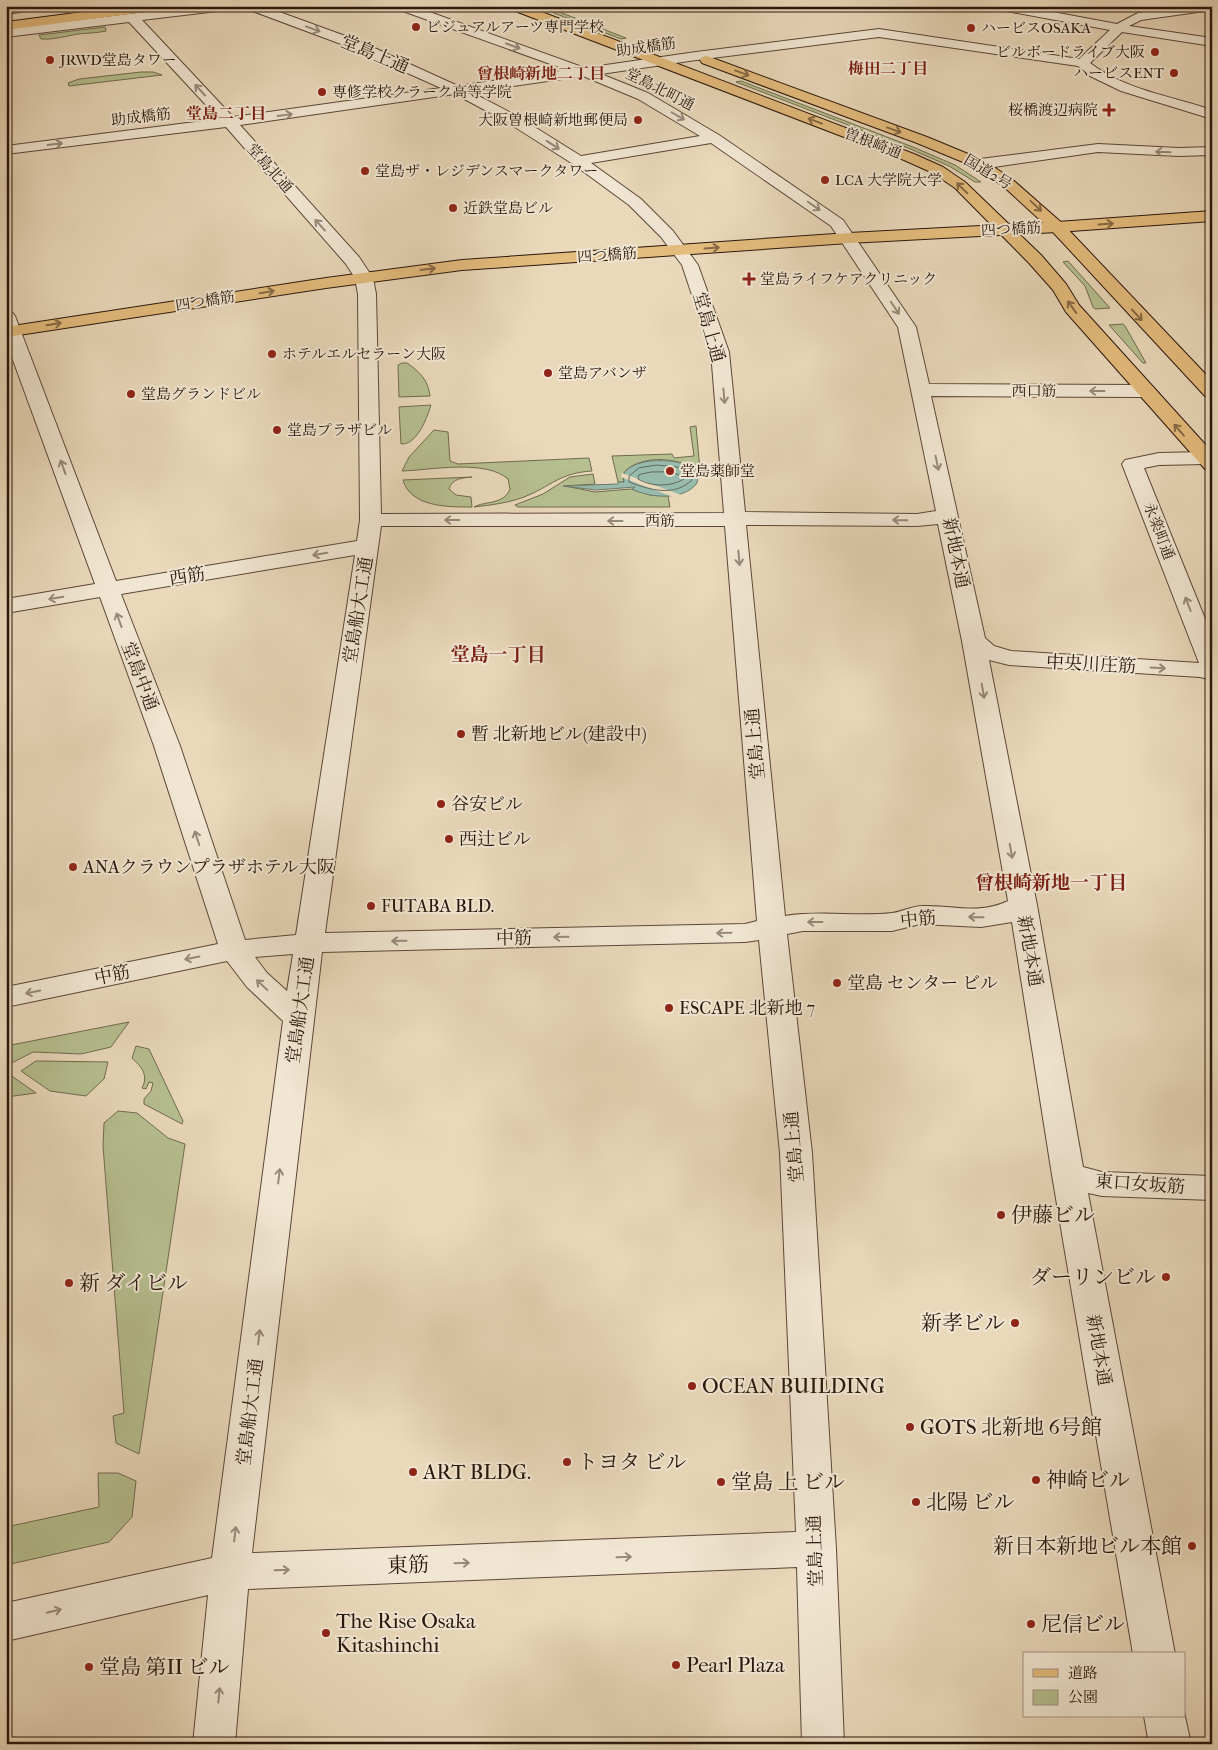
<svg xmlns="http://www.w3.org/2000/svg" width="1218" height="1750" viewBox="0 0 1218 1750" font-family="'IM FELL French Canon','Noto Serif JP',serif">
<style>
.green{fill:#b6bf90;stroke:#706b4e}
.water{fill:#98baac;stroke:#6c796c}
.pier{fill:#e9d8ba}
.lines{fill:none;stroke-linecap:round;stroke-linejoin:round}
.shore{stroke:#61685c;stroke-width:1}
.minor-casing{stroke:#5a4738;stroke-width:2}
.tertiary-casing{stroke:#5a4738;stroke-width:2}
.primary-casing{stroke:#2a170c;stroke-width:2}
.trunk-casing{stroke:#2a170c;stroke-width:2}
.motorway-casing{stroke:#2a170c;stroke-width:2}
.minor{fill:#f1e6d2;fill-rule:evenodd}
.tertiary{fill:#f1e6d2;fill-rule:evenodd}
.primary{fill:#e4bc7d;fill-rule:evenodd}
.trunk{fill:#e4bc7d;fill-rule:evenodd}
.motorway{fill:#e4bc7d;fill-rule:evenodd}
.oneway{stroke:#978979}
.oneway2{stroke:#876a44}
.poi-dot{fill:#8f2418;stroke:#f1e6d2;stroke-width:2}
.labels{text-anchor:middle;stroke-width:4;stroke-linejoin:round;paint-order:stroke}
.far-poi-label{font-size:15px;fill:#2a170c;stroke:#f1e6d2;text-anchor:start}
.far-street-label{font-size:15px;fill:#2a170c;stroke:#f1e6d2}
.far-neighbourhood-label{font-size:16px;font-weight:bold;fill:#7a1f14;stroke:#f1e6d2}
.street-label{font-size:18px;fill:#2a170c;stroke:#f1e6d2}
.poi-label{font-size:18px;fill:#2a170c;stroke:#f1e6d2;text-anchor:start}
.neighbourhood-label{font-size:19px;font-weight:bold;fill:#7a1f14;stroke:#f1e6d2}
.near-poi-label{font-size:21px;fill:#2a170c;stroke:#f1e6d2;text-anchor:start}
.near-street-label{font-size:21px;fill:#2a170c;stroke:#f1e6d2}
</style>
<rect width="100%" height="100%" fill="#e9d8ba"/>
<filter id="stains"><feTurbulence type="fractalNoise" baseFrequency=".004" numOctaves="4"/><feColorMatrix values="0 0 0 0 .2 0 0 0 0 .09 0 0 0 0 .02 0 0 0 .5 -.17"/></filter>
<radialGradient id="worn" r=".72"><stop offset=".6" stop-color="#630" stop-opacity="0"/><stop offset="1" stop-color="#630" stop-opacity=".3"/></radialGradient>
<!-- green -->
<g class="green">
<polygon points="536,6 544,6 626,38 621,39"/>
<path d="M105 27 106 31C97 33 88 33 78 34 66 36 53 40 41 39L39 35Z"/>
<polygon points="141,72 153,72 162,75 69,86 68,83 79,79"/>
<polygon points="741,81 913,147 955,165 981,182 975,182 949,166 908,148 736,82"/>
<polygon points="1068,261 1110,308 1095,309 1093,307 1085,286 1063,262"/>
<polygon points="1123,324 1125,326 1146,363 1143,363 1109,325"/>
<path d="M402 363H407C420 372 428 380 430 396L399 397 398 365Z"/>
<path d="M431 405C427 418 417 445 401 444L399 407Z"/>
<path d="M696 426 700 470C693 469 688 465 682 463 666 458 646 458 632 466 625 470 621 474 624 482H618L612 456 672 454 674 458 694 456 690 427Z"/>
<path d="M434 430 448 432 450 461 458 464 589 458 592 471C559 473 552 486 524 497 508 503 491 505 474 507 484 501 504 505 510 489L508 479C485 459 431 470 402 471L409 457Z"/>
<polygon points="593,474 595,484 565,486 595,492 631,489 650,495 668,496 670,507 518,507 515,505 543,494 570,477"/>
<path d="M472 477C463 478 452 478 449 489L456 495 471 497 472 507H468C445 507 410 506 403 480Z"/>
<polygon points="129,1022 111,1047 81,1054 33,1052 6,1066 6,1046"/>
<path d="M136 1046 149 1049 183 1121 182 1124 144 1104V1099L151 1091 153 1083 149 1082 146 1089 142 1088C149 1075 141 1066 132 1058Z"/>
<polygon points="36,1061 108,1062 104,1079 86,1096 50,1091 21,1071"/>
<polygon points="6,1074 9,1074 36,1093 6,1097"/>
<polygon points="118,1111 137,1113 168,1138 185,1144 139,1454 116,1443 113,1416 124,1413 103,1146 104,1123"/>
<polygon points="98,1473 118,1473 136,1481 132,1517 109,1542 6,1565 6,1527 99,1507"/>
</g>
<!-- water -->
<path class="water" d="M650 461C666 460 690 460 698 476L697 483C684 501 649 498 632 489L635 487 596 490 563 486 618 484V482H624L623 475C629 465 639 463 650 461Z"/>
<!-- pier -->
<polygon class="pier" points="622,473 681,495 673,497 621,477"/>
<g class="lines">
<!-- shore -->
<g class="shore">
<path d="M657 465 677 467 692 475V480C674 497 650 490 629 482V476L639 468Z"/>
<path d="M651 472C662 472 676 470 684 479 670 487 652 487 638 479L639 475Z"/>
</g>
<!-- minor casing -->
<g class="minor-casing">
<g id="minor">
<polygon points="6,6 41,6 35,10 6,14"/>
<path d="M194 6H232L226 10 142 20 233 117 441 88 349 47 247 9 245 6H263L359 41 458 86 567 70 397 9 395 6H413L585 68 696 52 701 53 703 56 701 59 696 60 601 74 648 93 719 135 843 220 916 327 929 384 1146 385 1153 387 1156 391 1153 395 1146 397 931 396 985 638 994 646 1011 651 1199 663 1122 464 1125 460 1159 453 1205 452 1212 454V462L1205 464 1159 465 1144 468 1212 636V680L1200 677 1009 665 989 660 1037 905 1083 1167 1102 1172 1212 1176V1200L1102 1196 1088 1193 1175 1654H1133L1052 1175 1012 922 981 927 920 924 892 931H803L787 934 812 1153 836 1549 844 1744H802L797 1567 248 1589 235 1744H193L208 1595 6 1641V1603L212 1558 283 1021 247 987 227 961 6 1007V987L218 944 154 746 100 597 6 613V599L95 584 6 341V311L12 312 15 316 116 581 357 541 360 520 358 294 355 278 346 264 226 127 6 154V146L219 119 129 22 6 37V29ZM583 76 638 99 700 136 581 156 517 116 471 92ZM455 94 507 122 573 164 629 205 661 237 682 265 711 352 724 513 381 514 376 294 373 278 359 257 240 125ZM711 143 831 226 898 327 936 511 917 514 745 512 729 352 698 265 673 231 641 199 591 163ZM938 524 962 641 1008 901C978 915 953 905 922 906 912 906 902 912 892 913 856 917 821 910 785 916L746 525 917 526ZM381 526H725L757 921 745 924 325 933ZM355 555 296 935 245 940 180 746 121 594ZM759 940 780 1153 796 1532 252 1553 322 952 745 942ZM293 954 287 991 267 973 255 957Z"/>
<polygon points="1098,144 1179,148 1212,147 1212,155 1179,156 1098,152 980,169 975,167 972,164 975,161 980,159"/>
<polygon points="1184,1712 1191,1744 1149,1744 1144,1716 1184,1716"/>
</g>
</g>
<!-- tertiary casing -->
<g class="tertiary-casing">
<path id="tertiary" d="M995 6H1021L1117 24 1138 13 1185 6H1212V10L1141 20 1129 26 1212 38V46L1122 32 1090 63C1125 90 1171 96 1212 110V119L1121 91 1090 76 1078 66 879 37 696 60 689 56 696 52 879 29 1079 59 1110 30 1001 10Z"/>
</g>
<!-- primary casing -->
<g class="primary-casing">
<polygon id="primary" points="1212,211 1212,221 1057,232 849,243 462,270 326,288 6,337 6,327 326,278 462,260 849,233 1057,222"/>
</g>
<!-- trunk casing -->
<g class="trunk-casing">
<g id="trunk">
<polygon points="508,6 526,6 914,154 943,167 965,182 1041,255 1066,284 1079,305 1212,452 1212,471 1205,469 1066,312 1053,290 1029,263 955,188 933,173 904,160 510,9"/>
<polygon points="707,56 927,137 985,161 1013,180 1063,224 1212,381 1212,398 1205,396 1051,230 1003,186 975,167 917,143 702,63 700,60 702,57"/>
</g>
</g>
<!-- motorway casing -->
<g class="motorway-casing">
<polygon id="motorway" points="129,6 166,6 160,10 6,30 6,22"/>
</g>
<!-- minor -->
<use href="#minor" class="minor"/>
<!-- tertiary -->
<use href="#tertiary" class="tertiary"/>
<!-- primary -->
<use href="#primary" class="primary"/>
<!-- trunk -->
<use href="#trunk" class="trunk"/>
<!-- motorway -->
<use href="#motorway" class="motorway"/>
</g>
<!-- one-way arrows -->
<defs><path id="oneway-shaft" d="M-6 0H5M1.5-3L5.5 0L1.5 3" fill="none" stroke-width="1.6" stroke-linecap="round" stroke-linejoin="round" transform="scale(1.25)"/></defs>
<g class="oneway">
<use href="#oneway-shaft" transform="translate(313 29) rotate(20)"/>
<use href="#oneway-shaft" transform="translate(513 46) rotate(20)"/>
<use href="#oneway-shaft" transform="translate(200 90) rotate(-133)"/>
<use href="#oneway-shaft" transform="translate(285 115) rotate(-8)"/>
<use href="#oneway-shaft" transform="translate(678 116) rotate(30)"/>
<use href="#oneway-shaft" transform="translate(55 144) rotate(-7)"/>
<use href="#oneway-shaft" transform="translate(553 145) rotate(33)"/>
<use href="#oneway-shaft" transform="translate(1163 152) rotate(-178)"/>
<use href="#oneway-shaft" transform="translate(814 206) rotate(35)"/>
<use href="#oneway-shaft" transform="translate(320 225) rotate(-132)"/>
<use href="#oneway-shaft" transform="translate(895 308) rotate(56)"/>
<use href="#oneway-shaft" transform="translate(1097 391) rotate(-180)"/>
<use href="#oneway-shaft" transform="translate(724 396) rotate(85)"/>
<use href="#oneway-shaft" transform="translate(937 463) rotate(78)"/>
<use href="#oneway-shaft" transform="translate(63 467) rotate(-110)"/>
<use href="#oneway-shaft" transform="translate(452 520) rotate(-180)"/>
<use href="#oneway-shaft" transform="translate(900 520) rotate(-179)"/>
<use href="#oneway-shaft" transform="translate(615 521) rotate(-180)"/>
<use href="#oneway-shaft" transform="translate(320 554) rotate(171)"/>
<use href="#oneway-shaft" transform="translate(739 558) rotate(85)"/>
<use href="#oneway-shaft" transform="translate(56 598) rotate(170)"/>
<use href="#oneway-shaft" transform="translate(1188 604) rotate(-111)"/>
<use href="#oneway-shaft" transform="translate(119 620) rotate(-110)"/>
<use href="#oneway-shaft" transform="translate(1158 668) rotate(3)"/>
<use href="#oneway-shaft" transform="translate(983 691) rotate(80)"/>
<use href="#oneway-shaft" transform="translate(197 838) rotate(-108)"/>
<use href="#oneway-shaft" transform="translate(1011 851) rotate(80)"/>
<use href="#oneway-shaft" transform="translate(976 917) rotate(-179)"/>
<use href="#oneway-shaft" transform="translate(815 922) rotate(180)"/>
<use href="#oneway-shaft" transform="translate(724 933) rotate(179)"/>
<use href="#oneway-shaft" transform="translate(561 937) rotate(179)"/>
<use href="#oneway-shaft" transform="translate(399 941) rotate(179)"/>
<use href="#oneway-shaft" transform="translate(192 958) rotate(169)"/>
<use href="#oneway-shaft" transform="translate(262 985) rotate(-137)"/>
<use href="#oneway-shaft" transform="translate(33 992) rotate(168)"/>
<use href="#oneway-shaft" transform="translate(279 1176) rotate(-83)"/>
<use href="#oneway-shaft" transform="translate(259 1337) rotate(-83)"/>
<use href="#oneway-shaft" transform="translate(235 1534) rotate(-83)"/>
<use href="#oneway-shaft" transform="translate(624 1557) rotate(-2)"/>
<use href="#oneway-shaft" transform="translate(462 1563) rotate(-2)"/>
<use href="#oneway-shaft" transform="translate(282 1570) rotate(-2)"/>
<use href="#oneway-shaft" transform="translate(54 1611) rotate(-13)"/>
<use href="#oneway-shaft" transform="translate(219 1695) rotate(-85)"/>
</g>
<g class="oneway2">
<use href="#oneway-shaft" transform="translate(742 73) rotate(20)"/>
<use href="#oneway-shaft" transform="translate(815 121) rotate(-159)"/>
<use href="#oneway-shaft" transform="translate(894 130) rotate(20)"/>
<use href="#oneway-shaft" transform="translate(962 188) rotate(-136)"/>
<use href="#oneway-shaft" transform="translate(1036 206) rotate(43)"/>
<use href="#oneway-shaft" transform="translate(1106 224) rotate(-4)"/>
<use href="#oneway-shaft" transform="translate(712 248) rotate(-4)"/>
<use href="#oneway-shaft" transform="translate(428 269) rotate(-7)"/>
<use href="#oneway-shaft" transform="translate(267 292) rotate(-9)"/>
<use href="#oneway-shaft" transform="translate(1072 307) rotate(-126)"/>
<use href="#oneway-shaft" transform="translate(1137 315) rotate(47)"/>
<use href="#oneway-shaft" transform="translate(54 324) rotate(-9)"/>
<use href="#oneway-shaft" transform="translate(1179 430) rotate(-131)"/>
</g>
<!-- markers -->
<g class="poi-dot">
<circle cx="416" cy="27" r="5"/>
<circle cx="971" cy="28" r="5"/>
<circle cx="1155" cy="52" r="5"/>
<circle cx="50" cy="60" r="5"/>
<circle cx="1174" cy="73" r="5"/>
<circle cx="322" cy="92" r="5"/>
<path d="M1106.5 102.5h5v5h5v5h-5v5h-5v-5h-5v-5h5z"/>
<circle cx="638" cy="120" r="5"/>
<circle cx="365" cy="171" r="5"/>
<circle cx="825" cy="180" r="5"/>
<circle cx="453" cy="208" r="5"/>
<path d="M746.5 271.5h5v5h5v5h-5v5h-5v-5h-5v-5h5z"/>
<circle cx="272" cy="354" r="5"/>
<circle cx="548" cy="373" r="5"/>
<circle cx="131" cy="394" r="5"/>
<circle cx="277" cy="430" r="5"/>
<circle cx="670" cy="471" r="5"/>
<circle cx="461" cy="734" r="5"/>
<circle cx="441" cy="804" r="5"/>
<circle cx="449" cy="839" r="5"/>
<circle cx="73" cy="867" r="5"/>
<circle cx="371" cy="906" r="5"/>
<circle cx="837" cy="983" r="5"/>
<circle cx="669" cy="1008" r="5"/>
<circle cx="1001" cy="1215" r="5"/>
<circle cx="1166" cy="1277" r="5"/>
<circle cx="69" cy="1283" r="5"/>
<circle cx="1015" cy="1323" r="5"/>
<circle cx="692" cy="1386" r="5"/>
<circle cx="910" cy="1427" r="5"/>
<circle cx="567" cy="1462" r="5"/>
<circle cx="413" cy="1472" r="5"/>
<circle cx="1036" cy="1480" r="5"/>
<circle cx="721" cy="1482" r="5"/>
<circle cx="916" cy="1502" r="5"/>
<circle cx="1192" cy="1546" r="5"/>
<circle cx="1031" cy="1624" r="5"/>
<circle cx="326" cy="1633" r="5"/>
<circle cx="676" cy="1665" r="5"/>
<circle cx="89" cy="1667" r="5"/>
</g>
<g class="labels">
<!-- far-poi labels -->
<g class="far-poi-label">
<text x="426" y="32">ビジュアルアーツ専門学校</text>
<text x="981" y="33">ハービスOSAKA</text>
<text x="1145" y="57" text-anchor="end">ビルボードライブ大阪</text>
<text x="60" y="65">JRWD堂島タワー</text>
<text x="1164" y="78" text-anchor="end">ハービスENT</text>
<text x="332" y="97">専修学校クラーク高等学院</text>
<text x="1098" y="115" text-anchor="end">桜橋渡辺病院</text>
<text x="628" y="125" text-anchor="end">大阪曽根崎新地郵便局</text>
<text x="375" y="176">堂島ザ・レジデンスマークタワー</text>
<text x="835" y="185">LCA 大学院大学</text>
<text x="463" y="213">近鉄堂島ビル</text>
<text x="760" y="284">堂島ライフケアクリニック</text>
<text x="282" y="359">ホテルエルセラーン大阪</text>
<text x="558" y="378">堂島アバンザ</text>
<text x="141" y="399">堂島グランドビル</text>
<text x="287" y="435">堂島プラザビル</text>
<text x="680" y="476">堂島薬師堂</text>
</g>
<!-- far-street labels -->
<g class="far-street-label">
<text transform="translate(646 47) rotate(-8)" y="5">助成橋筋</text>
<text transform="translate(660 89) rotate(27)" y="5">堂島北町通</text>
<text transform="translate(141 117) rotate(-7)" y="5">助成橋筋</text>
<text transform="translate(873 143) rotate(21)" y="5">曽根崎通</text>
<text transform="translate(270 168) rotate(48)" y="5">堂島北通</text>
<text transform="translate(988 172) rotate(31)" y="5">国道2号</text>
<text transform="translate(1011 229) rotate(-3)" y="5">四つ橋筋</text>
<text transform="translate(607 255) rotate(-4)" y="5">四つ橋筋</text>
<text transform="translate(205 301) rotate(-9)" y="5">四つ橋筋</text>
<text x="1034" y="396">西口筋</text>
<text x="660" y="526">西筋</text>
<text transform="translate(1159 531) rotate(69)" y="5">永楽町通</text>
</g>
<!-- far-neighbourhood labels -->
<g class="far-neighbourhood-label">
<text x="888" y="74">梅田二丁目</text>
<text x="541" y="79">曾根崎新地二丁目</text>
<text x="226" y="119">堂島二丁目</text>
</g>
<!-- street labels -->
<g class="street-label">
<text transform="translate(375 54) rotate(23)" y="6">堂島上通</text>
<text transform="translate(709 327) rotate(74)" y="6">堂島上通</text>
<text transform="translate(956 553) rotate(78)" y="6">新地本通</text>
<text transform="translate(187 576) rotate(-9)" y="6">西筋</text>
<text transform="translate(358 610) rotate(-81)" y="6">堂島船大工通</text>
<text transform="translate(1091 664) rotate(3)" y="6">中央川庄筋</text>
<text transform="translate(140 676) rotate(69)" y="6">堂島中通</text>
<text transform="translate(755 744) rotate(-95)" y="6">堂島上通</text>
<text transform="translate(918 919) rotate(-6)" y="6">中筋</text>
<text transform="translate(514 938) rotate(-1)" y="6">中筋</text>
<text transform="translate(1030 951) rotate(80)" y="6">新地本通</text>
<text transform="translate(112 975) rotate(-12)" y="6">中筋</text>
<text transform="translate(300 1010) rotate(-82)" y="6">堂島船大工通</text>
<text transform="translate(794 1147) rotate(-95)" y="6">堂島上通</text>
<text transform="translate(1140 1184) rotate(4)" y="6">東口女坂筋</text>
<text transform="translate(1099 1350) rotate(80)" y="6">新地本通</text>
<text transform="translate(250 1412) rotate(-83)" y="6">堂島船大工通</text>
<text transform="translate(815 1551) rotate(-92)" y="6">堂島上通</text>
</g>
<!-- poi labels -->
<g class="poi-label">
<text x="471" y="740">暫 北新地ビル(建設中)</text>
<text x="451" y="810">谷安ビル</text>
<text x="459" y="845">西辻ビル</text>
<text x="83" y="873">ANAクラウンプラザホテル大阪</text>
<text x="381" y="912">FUTABA BLD.</text>
<text x="847" y="989">堂島 センター ビル</text>
<text x="679" y="1014">ESCAPE 北新地 7</text>
</g>
<!-- neighbourhood labels -->
<g class="neighbourhood-label">
<text x="498" y="661">堂島一丁目</text>
<text x="1051" y="889">曾根崎新地一丁目</text>
</g>
<!-- near-poi labels -->
<g class="near-poi-label">
<text x="1011" y="1222">伊藤ビル</text>
<text x="1156" y="1284" text-anchor="end">ダーリンビル</text>
<text x="79" y="1290">新 ダイビル</text>
<text x="1005" y="1330" text-anchor="end">新孝ビル</text>
<text x="702" y="1393">OCEAN BUILDING</text>
<text x="920" y="1434">GOTS 北新地 6号館</text>
<text x="577" y="1469">トヨタ ビル</text>
<text x="423" y="1479">ART BLDG.</text>
<text x="1046" y="1487">神崎ビル</text>
<text x="731" y="1489">堂島 上 ビル</text>
<text x="926" y="1509">北陽 ビル</text>
<text x="1182" y="1553" text-anchor="end">新日本新地ビル本館</text>
<text x="336" y="1628">The Rise Osaka<tspan x="336" dy="24">Kitashinchi</tspan></text>
<text x="1041" y="1631">尼信ビル</text>
<text x="686" y="1672">Pearl Plaza</text>
<text x="99" y="1674">堂島 第II ビル</text>
</g>
<!-- near-street labels -->
<g class="near-street-label">
<text transform="translate(408 1565) rotate(-2)" y="7">東筋</text>
</g>
</g>
<!-- margin -->
<rect width="1218" height="1750" fill="none" stroke="#e9d8ba" stroke-width="25"/>
<rect x="8" y="8" width="1203" height="1735" fill="none" stroke="#2a170c" stroke-width="2.5"/>
<rect x="12" y="12" width="1193" height="1725" fill="none" stroke="#2a170c"/>
<!-- legend -->
<rect x="1023" y="1652" width="162" height="65" fill="#f1e6d2" stroke="#a19383"/>
<rect x="1033" y="1669" width="25" height="8" fill="#e4bc7d" stroke="#a19383"/>
<text x="1068" y="1678" font-size="15" fill="#2a170c">道路</text>
<rect x="1033" y="1690" width="25" height="15" fill="#b6bf90" stroke="#a19383"/>
<text x="1068" y="1702" font-size="15" fill="#2a170c">公園</text>
<rect width="100%" height="100%" filter="url(#stains)"/>
<rect width="100%" height="100%" fill="url(#worn)"/>
</svg>
